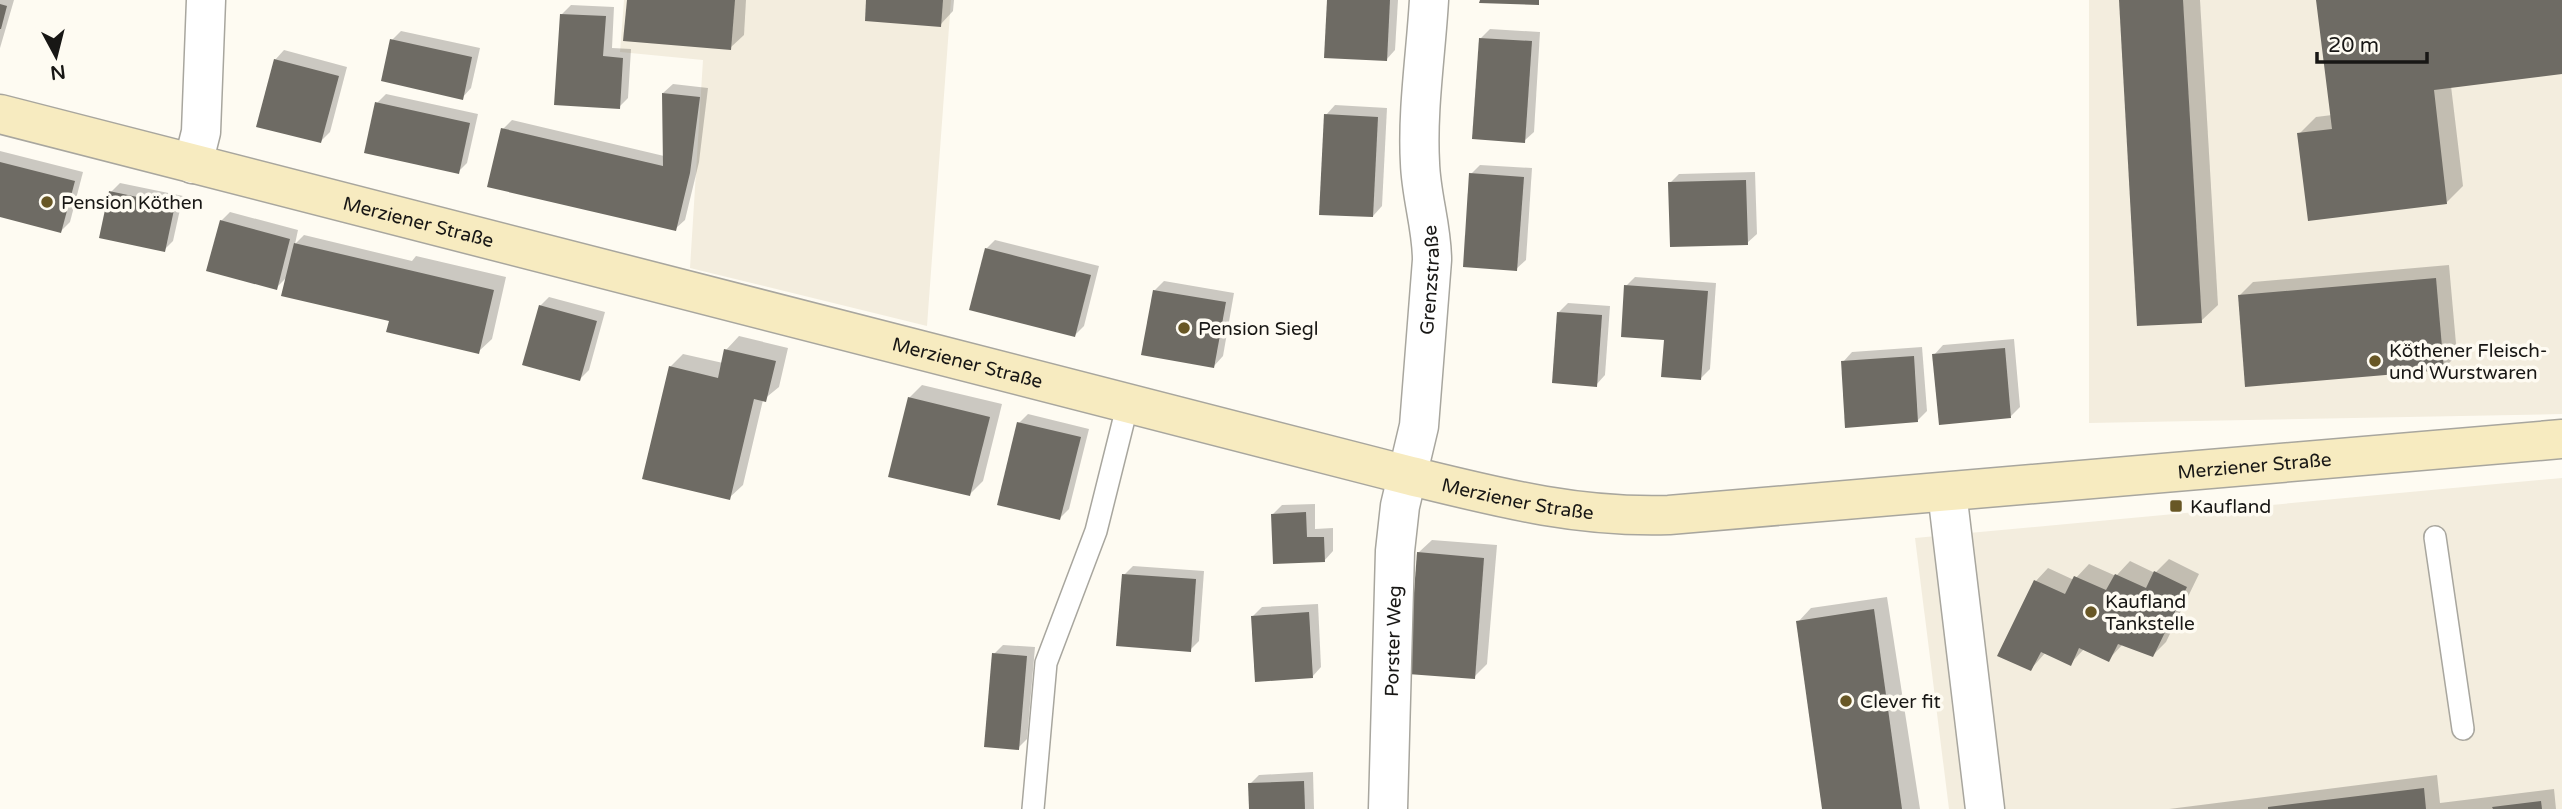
<svg xmlns="http://www.w3.org/2000/svg" width="2562" height="809" viewBox="0 0 2562 809" font-family="'Varela Round',sans-serif">
<style>
.built{fill:#f3edde}
.shadow{fill:#0003}
.building{fill:#6e6b64}
.lines{fill:none;stroke-linecap:round;stroke-linejoin:round}
.lane-casing{stroke:#a8a69e;stroke-width:24}
.street-casing{stroke:#a8a69e;stroke-width:41}
.secondary-casing{stroke:#a8a69e;stroke-width:41}
.lane{stroke:#fff;stroke-width:21}
.street{stroke:#fff;stroke-width:38}
.secondary{stroke:#f7ebc0;stroke-width:38}
.poi-dot{fill:#685725;stroke:#fefbf2;stroke-width:2.5}
.labels{text-anchor:middle;stroke-width:7;stroke-linejoin:round;paint-order:stroke}
.poi-label{font-size:19px;fill:#181715;stroke:#fefbf2;text-anchor:start}
.street-label{font-size:19px;fill:#181715;stroke:#fefbf2}
</style>
<rect width="100%" height="100%" fill="#fefbf2"/>
<!-- built -->
<g class="built">
<polygon points="624,0 951,0 927,326 690,268 703,60 620,52"/>
<polygon points="2089,0 2562,0 2562,414 2089,423"/>
<polygon points="2562,478 2562,809 1949,809 1915,538"/>
</g>
<!-- shadow -->
<g class="shadow">
<polygon points="0,0 14,0 0,48"/>
<polygon points="628,0 746,0 744,35 730,48"/>
<polygon points="868,0 954,0 953,11 940,25"/>
<polygon points="1328,0 1398,0 1395,50 1386,60"/>
<polygon points="2121,0 2200,0 2218,305 2201,321"/>
<polygon points="2318,0 2562,0 2562,73 2451,86 2463,186 2446,203 2299,134 2316,117 2332,115"/>
<polygon points="571,5 614,7 612,48 631,49 628,98 619,107 562,14"/>
<polygon points="1490,29 1540,32 1534,132 1524,141 1481,38"/>
<polygon points="401,31 480,48 471,88 462,98 392,40"/>
<polygon points="284,50 347,67 330,132 321,141 275,60"/>
<polygon points="673,84 708,88 699,162 685,220 675,229 503,129 512,120 664,156 663,93"/>
<polygon points="386,94 478,114 467,163 458,172 377,103"/>
<polygon points="1335,105 1387,108 1382,206 1373,216 1326,115"/>
<polygon points="0,151 83,172 70,222 61,231 0,216"/>
<polygon points="1480,165 1532,168 1526,260 1516,269 1471,174"/>
<polygon points="1755,172 1757,234 1747,243 1670,183 1679,174"/>
<polygon points="120,183 183,196 173,241 164,250 111,192"/>
<polygon points="230,212 298,230 295,244 304,235 412,261 416,256 506,277 492,339 478,352 287,277 276,288 221,221"/>
<polygon points="995,240 1099,266 1084,326 1075,335 986,249"/>
<polygon points="2449,265 2457,355 2444,368 2240,295 2253,282"/>
<polygon points="1635,277 1716,283 1710,369 1701,378 1626,286"/>
<polygon points="1164,281 1234,293 1223,356 1214,366 1154,291"/>
<polygon points="549,297 605,312 589,370 580,379 540,306"/>
<polygon points="1568,303 1610,306 1605,375 1596,385 1559,312"/>
<polygon points="739,336 788,348 779,387 763,400 743,485 729,498 670,367 683,354 723,363 726,350"/>
<polygon points="2014,339 2020,407 2010,417 1934,355 1943,345"/>
<polygon points="1922,347 1927,411 1917,421 1843,362 1852,352"/>
<polygon points="922,385 1002,404 983,481 969,495 909,398"/>
<polygon points="1028,414 1089,429 1069,509 1060,518 1019,423"/>
<polygon points="1315,504 1315,529 1333,528 1333,551 1324,561 1273,514 1282,505"/>
<polygon points="1432,540 1497,545 1487,664 1474,677 1418,553"/>
<polygon points="2169,559 2199,574 2166,642 2153,655 2123,644 2108,660 2085,648 2070,664 2046,652 2031,669 2035,582 2048,568 2074,580 2089,564 2116,576 2130,561 2155,573"/>
<polygon points="1133,566 1204,571 1199,641 1190,650 1124,575"/>
<polygon points="1887,597 1920,809 1824,809 1798,622 1811,608"/>
<polygon points="1318,604 1321,667 1312,677 1253,616 1262,607"/>
<polygon points="1003,645 1035,647 1027,739 1018,748 994,654"/>
<polygon points="1313,772 1314,809 1251,809 1250,784 1259,775"/>
<polygon points="2437,775 2440,803 2554,789 2556,809 2169,809"/>
</g>
<!-- building -->
<g class="building">
<polygon points="627,0 735,0 731,50 623,41"/>
<polygon points="866,0 943,0 941,27 865,21"/>
<polygon points="1327,0 1390,0 1387,61 1324,58"/>
<polygon points="1480,0 1539,0 1539,5 1479,3"/>
<polygon points="2119,0 2183,0 2202,323 2137,326"/>
<polygon points="2316,0 2562,0 2562,74 2434,90 2447,204 2308,221 2297,133 2332,129"/>
<polygon points="0,4 7,6 1,29 0,29"/>
<polygon points="560,14 606,16 603,56 623,58 620,109 554,105"/>
<polygon points="1479,38 1532,41 1525,143 1472,139"/>
<polygon points="390,39 472,57 463,100 381,81"/>
<polygon points="274,59 339,76 321,143 256,127"/>
<polygon points="662,93 700,97 690,173 676,231 487,187 501,128 663,166"/>
<polygon points="375,102 470,123 459,174 364,153"/>
<polygon points="1324,114 1378,117 1373,217 1319,215"/>
<polygon points="0,162 75,181 61,233 0,217"/>
<polygon points="1469,173 1524,177 1517,271 1463,267"/>
<polygon points="1746,180 1748,245 1670,247 1668,182"/>
<polygon points="109,191 175,205 165,252 99,238"/>
<polygon points="220,220 290,239 277,290 206,271"/>
<polygon points="294,243 494,290 479,354 386,332 389,321 281,296"/>
<polygon points="985,248 1091,275 1075,337 969,310"/>
<polygon points="2436,278 2444,370 2245,387 2238,295"/>
<polygon points="1624,285 1708,291 1701,380 1661,377 1664,340 1621,337"/>
<polygon points="1153,290 1226,302 1214,368 1141,355"/>
<polygon points="539,305 597,321 580,381 522,365"/>
<polygon points="1557,312 1602,315 1597,387 1552,383"/>
<polygon points="2005,348 2011,418 1939,425 1932,354"/>
<polygon points="724,349 776,361 766,402 754,399 730,500 642,479 669,366 718,378"/>
<polygon points="1914,356 1918,422 1845,428 1841,361"/>
<polygon points="908,397 990,417 970,496 888,477"/>
<polygon points="1017,422 1081,437 1060,520 997,505"/>
<polygon points="1306,512 1307,537 1324,537 1325,562 1273,564 1271,514"/>
<polygon points="1417,552 1484,558 1475,679 1408,674"/>
<polygon points="2154,571 2187,587 2153,657 2118,644 2109,662 2079,648 2071,666 2041,652 2031,671 1997,656 2034,580 2065,594 2074,576 2106,590 2115,574 2146,588"/>
<polygon points="1122,574 1196,579 1191,652 1116,646"/>
<polygon points="1874,609 1902,809 1822,809 1796,621"/>
<polygon points="1309,612 1313,678 1255,682 1251,616"/>
<polygon points="992,653 1027,656 1019,750 984,747"/>
<polygon points="1304,781 1305,809 1249,809 1248,783"/>
<polygon points="2424,788 2426,809 2268,809 2268,807"/>
<polygon points="2541,801 2542,809 2493,809 2492,807"/>
</g>
<g class="lines">
<!-- lane casing -->
<g class="lane-casing">
<g id="lane">
<polyline points="2435,537 2463,729"/>
<polyline points="1033,809 1046,663 1096,531 1128,403"/>
</g>
</g>
<!-- street casing -->
<g class="street-casing">
<g id="street">
<polyline points="193,164 201,132 206,0"/>
<polyline points="1947,492 1985,809"/>
<path id="s1" d="M1388 809 1395 551 1400 506 1419 426 1432 260C1432 227 1421 196 1420 163 1417 110 1426 53 1429 0"/>
</g>
</g>
<!-- secondary casing -->
<g class="secondary-casing">
<g id="secondary">
<path id="s2" d="M0 114 1407 475C1497 497 1576 518 1669 515L2562 439"/>
</g>
</g>
<!-- lane -->
<use href="#lane" class="lane"/>
<!-- street -->
<use href="#street" class="street"/>
<!-- secondary -->
<use href="#secondary" class="secondary"/>
</g>
<!-- markers -->
<g class="poi-dot">
<circle cx="47" cy="202" r="7"/>
<circle cx="1184" cy="328" r="7"/>
<circle cx="2375" cy="361" r="7"/>
<rect x="2169" y="499" width="14" height="14" rx="3.5"/>
<circle cx="2091" cy="612" r="7"/>
<circle cx="1846" cy="701" r="7"/>
</g>
<g class="labels">
<!-- poi labels -->
<g class="poi-label">
<text x="61" y="209">Pension Köthen</text>
<text x="1198" y="335">Pension Siegl</text>
<text x="2389" y="357">Köthener Fleisch-<tspan x="2389" dy="22">und Wurstwaren</tspan></text>
<text x="2190" y="513">Kaufland</text>
<text x="2105" y="608">Kaufland<tspan x="2105" dy="22">Tankstelle</tspan></text>
<text x="1860" y="708">Clever fit</text>
</g>
<!-- street labels -->
<g class="street-label">
<text dy="7" stroke="none"><textPath href="#s2" startOffset="432">Merziener Straße</textPath></text>
<text dy="7" stroke="none"><textPath href="#s1" startOffset="532">Grenzstraße</textPath></text>
<text dy="7" stroke="none"><textPath href="#s2" startOffset="999">Merziener Straße</textPath></text>
<text dy="7" stroke="none"><textPath href="#s2" startOffset="2306">Merziener Straße</textPath></text>
<text dy="7" stroke="none"><textPath href="#s2" startOffset="1566">Merziener Straße</textPath></text>
<text dy="7" stroke="none"><textPath href="#s1" startOffset="168">Porster Weg</textPath></text>
</g>
</g>
<!-- north arrow -->
<g transform="translate(56 56) rotate(173)" stroke="#fefbf2" stroke-width="5" paint-order="stroke">
<path d="M0-5L12 26L0 18L-12 26Z" fill="#181715"/>
<text y="-10" font-size="19" font-weight="bold" text-anchor="middle" fill="#181715">N</text>
</g>
<!-- scale -->
<path d="M2317 52v10h110v-10" fill="none" stroke="#181715" stroke-width="3.5"/>
<text x="2328" y="52" font-size="21" fill="#181715" stroke="#fefbf2" stroke-width="5" paint-order="stroke">20 m</text>
</svg>
